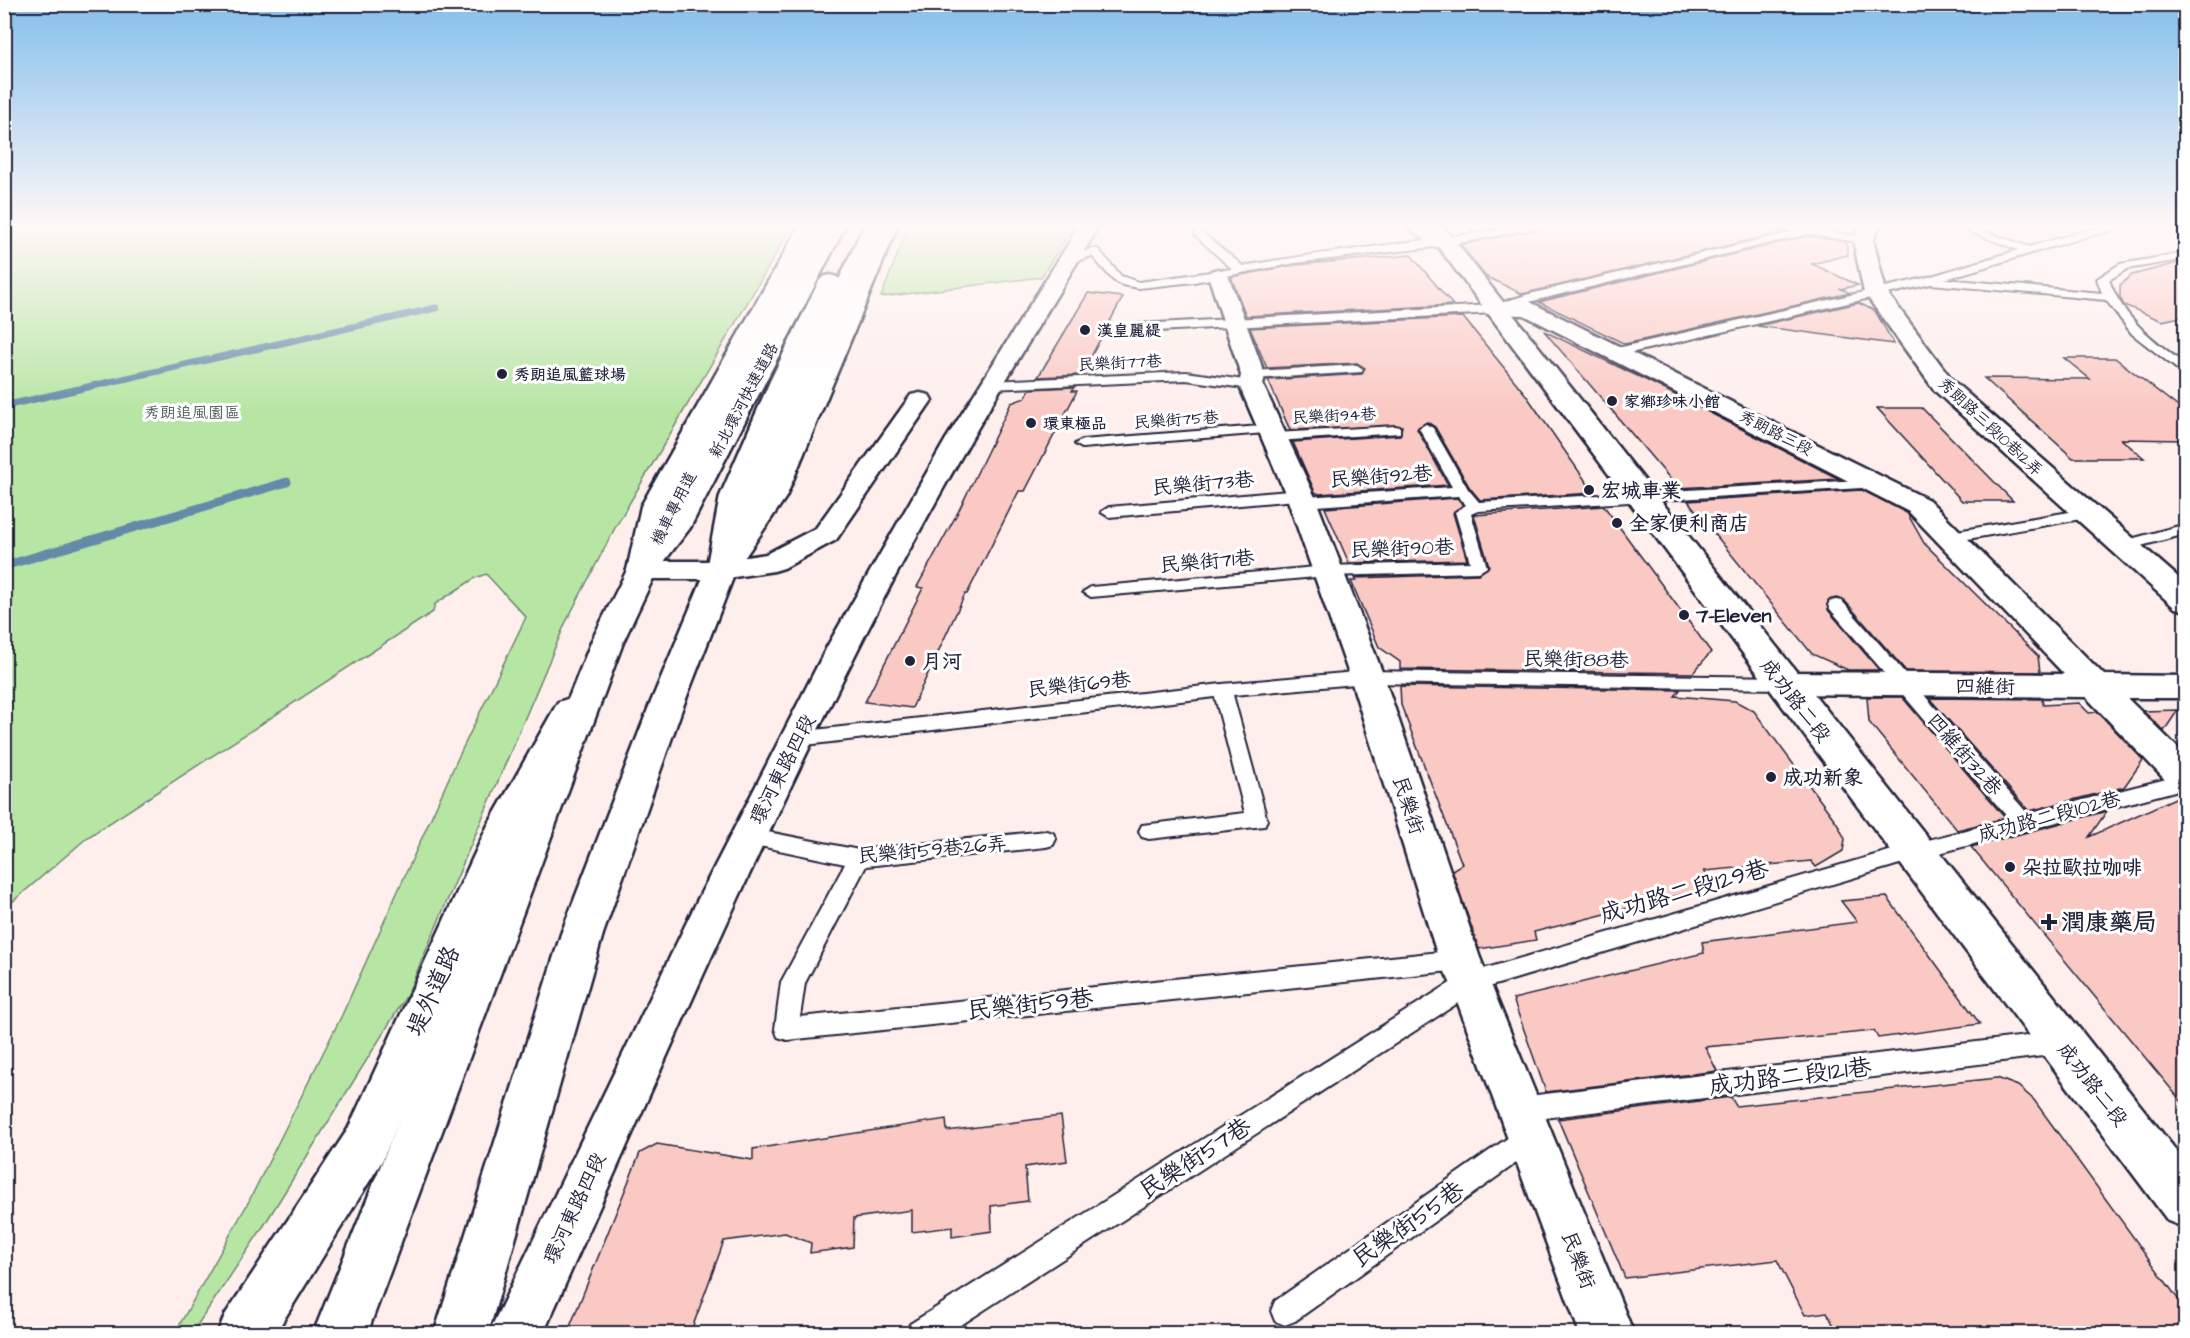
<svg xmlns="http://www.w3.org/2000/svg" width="2190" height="1338" viewBox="0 0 2190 1338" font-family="'Architects Daughter','LXGW WenKai TC',sans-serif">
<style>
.green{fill:#b7e6a4;stroke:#6c8470;stroke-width:1.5}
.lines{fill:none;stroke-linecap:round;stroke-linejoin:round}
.stream-far1{stroke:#648aa8;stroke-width:7}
.stream{stroke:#648aa8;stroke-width:9}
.building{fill:#fac9c4;stroke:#22223b;stroke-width:1.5}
.lane-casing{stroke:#22223b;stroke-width:4}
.street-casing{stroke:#22223b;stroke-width:5}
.secondary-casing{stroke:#22223b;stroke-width:5}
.highway-casing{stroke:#22223b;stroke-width:5}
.lane{fill:#fff;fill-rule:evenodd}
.street{fill:#fff;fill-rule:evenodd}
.secondary{fill:#fff;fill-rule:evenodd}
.highway{fill:#fff;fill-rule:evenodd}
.poi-dot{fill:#22223b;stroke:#fff;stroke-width:2}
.labels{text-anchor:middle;stroke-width:6;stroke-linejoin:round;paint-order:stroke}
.far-poi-label{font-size:16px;font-weight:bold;fill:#22223b;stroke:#fff;text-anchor:start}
.far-street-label{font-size:16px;fill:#22223b;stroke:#fff}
.far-park-label{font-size:16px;fill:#4f5d5a;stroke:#fff}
.street-label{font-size:20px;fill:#22223b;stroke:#fff}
.poi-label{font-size:20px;font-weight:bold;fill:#22223b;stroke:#fff;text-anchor:start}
.near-street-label{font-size:24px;fill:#22223b;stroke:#fff}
.near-poi-label{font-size:24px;font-weight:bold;fill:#22223b;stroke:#fff;text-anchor:start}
</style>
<rect width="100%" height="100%" fill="#feefed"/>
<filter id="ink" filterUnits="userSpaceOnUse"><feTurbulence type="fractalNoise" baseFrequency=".0167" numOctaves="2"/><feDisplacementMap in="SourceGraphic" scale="12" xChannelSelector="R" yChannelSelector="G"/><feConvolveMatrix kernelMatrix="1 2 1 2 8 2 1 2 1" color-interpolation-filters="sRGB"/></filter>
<g filter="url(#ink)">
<!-- green -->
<g class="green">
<polygon points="26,225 793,225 616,526 565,624 407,995 263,1227 192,1333 175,1333 249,1201 342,1015 457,760 526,617 486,574 475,578 435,604 433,612 88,837 5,908 4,238"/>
<polygon points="909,225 1074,225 1041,277 881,297"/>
</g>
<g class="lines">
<!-- stream-far1 -->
<polyline class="stream-far1" points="4,406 436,308"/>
<!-- stream -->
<polyline class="stream" points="4,566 287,482"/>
</g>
<!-- building -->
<g class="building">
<polygon points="1467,225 1517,225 1472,232"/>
<polygon points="1554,225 1765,225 1784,232 1522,294 1485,276 1461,245"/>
<polygon points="1808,236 1846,242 1848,255 1812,264 1858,285 1841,289 1850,293 1625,344 1539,302"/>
<polygon points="1411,255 1453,305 1246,316 1231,277 1295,265"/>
<polygon points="2186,261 2186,316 2162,321 2124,305 2120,297 2120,285 2132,275"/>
<polygon points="1088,293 1123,297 1081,375 1038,377"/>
<polygon points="1859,303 1875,311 1894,344 1757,326"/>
<polygon points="1463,317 1526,395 1594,493 1480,500 1470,488 1435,427 1427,422 1417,429 1448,485 1319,494 1315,492 1293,442 1400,435 1402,426 1290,430 1268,380 1362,374 1365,368 1357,363 1267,368 1250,328"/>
<polygon points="1544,331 1650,382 1839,479 1678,488"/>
<polygon points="2064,358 2115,358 2186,413 2186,440 2121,439 2144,458 2073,458 1984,378 2090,379"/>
<polygon points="1074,387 1072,391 1077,391 1025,491 1019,491 967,594 965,594 912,708 865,702 923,588 917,587 958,512 1011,403 1025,398 1030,389"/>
<polygon points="1877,408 1922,408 2013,501 1962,501"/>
<polygon points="1862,490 1907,513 1924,543 2038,656 2040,672 1906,671 1844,600 1836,598 1828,600 1828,610 1879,670 1848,670 1812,654 1688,501"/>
<polygon points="1457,498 1463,505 1453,513 1467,560 1349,563 1325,508"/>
<polygon points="1604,506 1711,652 1693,673 1400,669 1400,662 1379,647 1351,581 1357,581 1355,578 1479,574 1489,566 1474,515"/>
<polygon points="1400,686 1680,690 1675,696 1735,701 1754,711 1837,823 1845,839 1843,851 1816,867 1811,861 1704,871 1716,886 1534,932 1536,940 1479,949 1452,870 1462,864 1401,705"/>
<polygon points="1867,697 1902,697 2005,818 1957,830 1869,722"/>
<polygon points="1929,698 2042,699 2043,705 2079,703 2089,713 2098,712 2143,760 2124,787 2029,811"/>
<polygon points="2178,710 2164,731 2143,711"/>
<polygon points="2184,794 2186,794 2186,1107 1971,847 2107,811 2089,837"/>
<polygon points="1887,897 1980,1024 1878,1038 1874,1031 1705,1047 1717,1071 1546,1092 1513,999 1704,953 1702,942 1857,922 1841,901"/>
<polygon points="1997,1078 2018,1086 2034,1100 2186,1310 2186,1334 1838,1334 1827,1312 1805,1315 1777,1260 1625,1278 1558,1119 1731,1097 1736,1106"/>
<polygon points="1061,1116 1067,1161 1025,1167 1028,1201 991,1206 992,1231 952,1237 952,1227 912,1232 912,1210 854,1218 853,1247 810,1253 811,1243 785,1233 724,1241 690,1334 567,1334 640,1153 657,1144 753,1160 753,1149 946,1119 947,1131"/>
</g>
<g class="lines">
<!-- lane casing -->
<g class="lane-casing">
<g id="lane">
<polygon points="1245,225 1262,225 1249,229"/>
<path d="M1530 225H1552L1444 246 1295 263 1194 282 1139 288 1122 285 1113 280 1092 256 1068 264 1062 261 1090 249H1098L1121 276 1139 282 1232 269 1195 235 1194 233 1199 230 1243 266C1338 249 1435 241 1530 225Z"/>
<polygon points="1767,225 1790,225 1863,237 1868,240 1863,243 1808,234 1533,301 1495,313 1138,332 1132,328 1138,324 1494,305 1529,294 1793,232"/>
<path d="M1952 225H1966L2029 247 2083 231 2115 225H2136L2085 237 1945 279 2102 293 2097 279 2120 264 2186 253V259L2127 269 2109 280C2123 319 2154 341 2186 365V376L2132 334 2106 300 1931 284 1617 356 1611 352 1617 348 1925 278 2018 250Z"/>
<polygon points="1357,365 1363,369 1362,372 1253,379 1246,375 1253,371"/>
<polygon points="1186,372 1251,381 1258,385 1251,389 1186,380 990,389 983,385 990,381"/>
<polygon points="1426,424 1433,428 1468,489 1479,502 1878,479 1885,483 1878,487 1478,511 1471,514 1487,567 1479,572 1327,576 1091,597 1083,592 1091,587 1327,566 1470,562 1455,512 1466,505 1458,496 1302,507 1297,505 1296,500 1109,517 1101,512 1109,507 1300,490 1305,492 1306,497 1452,487 1419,428"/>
<polygon points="1273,425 1280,429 1278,432 1082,448 1075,444 1082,440"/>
<polygon points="1395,426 1400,427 1400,433 1276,441 1269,437 1276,433"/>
<polygon points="2087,509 2095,514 2092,517 1951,542 1943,537 1951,532"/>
<polygon points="2186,524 2186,534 2122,551 2114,546 2116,543"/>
<polygon points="1836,600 1842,601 2028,814 2186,774 2186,788 1913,860 1478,990 947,1334 906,1334 910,1324 1463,975 1913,844 2009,819 1830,609 1828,605 1830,601"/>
<polygon points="1367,671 1784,677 1790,679 1793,683 1790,687 1784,689 1367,683 1233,695 1267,820 1264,826 1149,839 1142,837 1139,831 1142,825 1245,813 1215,697 797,746 790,744 787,739 790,734 797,732 1222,684"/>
<polygon points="748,828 859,850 1046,831 1053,833 1056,839 1053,845 1046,847 866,866 805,983 800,1017 1460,950 1468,953 1471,960 1468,967 1460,970 787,1040 778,1037 775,1029 781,982 845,864 741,842 738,836 741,830"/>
<polygon points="2059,1032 2068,1035 2071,1043 2068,1051 2059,1054 1520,1121 1511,1117 1507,1109 1511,1101 1520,1097"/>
<polygon points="1531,1125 1540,1128 1544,1137 1540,1146 1295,1321 1285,1325 1275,1321 1271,1311 1275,1301 1522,1128"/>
</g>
</g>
<!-- street casing -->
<g class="street-casing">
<g id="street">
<polygon points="815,225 834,225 662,561 720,561 713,554 864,225 883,225 740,558 766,554 816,528 911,395 920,393 929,395 932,400 836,540 784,568 774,571 721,579 642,579 631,576 627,570"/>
<path d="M1077 225H1097L1092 238C1020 355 949 473 885 596 761 836 654 1086 543 1334H488L697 901 828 645 946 439 1072 238Z"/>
<polygon points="1403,225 1427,225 1454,243 1451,247 1437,247"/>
<polygon points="1861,225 1880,225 1873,240 1886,291 1953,381 2186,584 2186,611 2175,608 1935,391 1864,292 1853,240"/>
<polygon points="1218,269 1225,271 1228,275 1265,375 1263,385 1314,495 1384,677 1480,958 1634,1334 1580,1334 1450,982 1439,960 1350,677 1286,495 1239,385 1241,375 1208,275 1211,271"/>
<polygon points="1528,301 1929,500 2104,675 2186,676 2186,698 2127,698 2186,756 2186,792 2173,788 2086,697 1784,694 1772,691 1767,683 1772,675 1784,672 2064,674 1909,512 1524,315 1487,314 1484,309 1487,304"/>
<polygon points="570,698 582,702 587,710 525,827 382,1161 275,1334 217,1334 225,1315 348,1129 487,827 558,702"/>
</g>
</g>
<!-- secondary casing -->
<g class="secondary-casing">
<g id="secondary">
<polygon points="800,225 820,225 669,506 657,570 624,640 367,1334 313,1334 592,640 627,570 641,506"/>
<polygon points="878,225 898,225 786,497 736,570 682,709 603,934 488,1334 434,1334 561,934 648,709 706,570 758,496"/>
<polygon points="1422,225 1442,225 2186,1163 2186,1228 2168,1221"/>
</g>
</g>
<!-- highway casing -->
<g class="highway-casing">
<g id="highway">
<polygon points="826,225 846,225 690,528 653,576 642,579 631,576 627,570 663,525"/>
<polygon points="830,275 837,277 841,281 794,381 748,496 736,570 732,576 721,579 710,576 706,570 720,496 770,381 819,281 823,277"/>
</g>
</g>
<!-- lane -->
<use href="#lane" class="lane"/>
<!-- street -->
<use href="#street" class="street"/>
<!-- secondary -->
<use href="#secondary" class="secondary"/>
<!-- highway -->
<use href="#highway" class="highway"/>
</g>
</g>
<!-- sky -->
<linearGradient id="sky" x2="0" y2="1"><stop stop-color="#85bfec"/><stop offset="0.55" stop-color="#fff8f7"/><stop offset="1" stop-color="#fff8f7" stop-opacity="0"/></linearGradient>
<rect width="2190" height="412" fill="url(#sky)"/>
<!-- markers -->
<g class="poi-dot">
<circle cx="1085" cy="330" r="6"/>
<circle cx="502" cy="374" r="6"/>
<circle cx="1612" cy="401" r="6"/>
<circle cx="1031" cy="423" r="6"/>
<circle cx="1589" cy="490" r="6"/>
<circle cx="1617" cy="523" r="6"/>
<circle cx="1684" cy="615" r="6"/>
<circle cx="910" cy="661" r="6"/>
<circle cx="1771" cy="777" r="6"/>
<circle cx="2010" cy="867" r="6"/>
<path d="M2046 913h6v6h6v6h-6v6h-6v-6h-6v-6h6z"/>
</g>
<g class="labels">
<!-- far-poi labels -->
<g class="far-poi-label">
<text x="1097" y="336">漢皇麗緹</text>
<text x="514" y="380">秀朗追風籃球場</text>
<text x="1624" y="407">家鄉珍味小館</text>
<text x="1043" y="429">環東極品</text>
</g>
<!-- far-street labels -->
<g class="far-street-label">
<text transform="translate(1120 362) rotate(-3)" y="6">民樂街77巷</text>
<text transform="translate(743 400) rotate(-62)" y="6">新北環河快速道路</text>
<text transform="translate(1334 415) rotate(-3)" y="6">民樂街94巷</text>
<text transform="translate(1176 419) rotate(-4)" y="6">民樂街75巷</text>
<text transform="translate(1991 426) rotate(43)" y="6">秀朗路三段10巷12弄</text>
<text transform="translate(1776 432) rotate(27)" y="6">秀朗路三段</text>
<text transform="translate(673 508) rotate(-63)" y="6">機車專用道</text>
</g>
<!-- far-park labels -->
<g class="far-park-label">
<text x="192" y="418">秀朗追風園區</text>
</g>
<!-- street labels -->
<g class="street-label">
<text transform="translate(1381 476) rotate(-4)" y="7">民樂街92巷</text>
<text transform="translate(1203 483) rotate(-5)" y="7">民樂街73巷</text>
<text transform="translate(1402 548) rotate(-2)" y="7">民樂街90巷</text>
<text transform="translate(1207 561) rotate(-5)" y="7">民樂街71巷</text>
<text transform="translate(1576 659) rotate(1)" y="7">民樂街88巷</text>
<text transform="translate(1079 684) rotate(-6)" y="7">民樂街69巷</text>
<text transform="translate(1985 686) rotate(1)" y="7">四維街</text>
<text transform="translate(1796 700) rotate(52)" y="7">成功路二段</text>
<text transform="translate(1965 754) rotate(49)" y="7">四維街32巷</text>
<text transform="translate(782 769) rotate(-63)" y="7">環河東路四段</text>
<text transform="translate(1409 805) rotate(72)" y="7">民樂街</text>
<text transform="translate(2049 816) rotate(-15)" y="7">成功路二段102巷</text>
<text transform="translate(932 849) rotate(-5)" y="7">民樂街59巷26弄</text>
<text transform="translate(2093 1084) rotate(52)" y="7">成功路二段</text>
<text transform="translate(574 1208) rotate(-65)" y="7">環河東路四段</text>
<text transform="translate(1579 1260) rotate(69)" y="7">民樂街</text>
</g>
<!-- poi labels -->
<g class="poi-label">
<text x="1601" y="497">宏城車業</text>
<text x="1629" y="530">全家便利商店</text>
<text x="1696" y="622">7-Eleven</text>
<text x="922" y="668">月河</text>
<text x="1783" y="784">成功新象</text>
<text x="2022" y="874">朵拉歐拉咖啡</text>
</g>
<!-- near-street labels -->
<g class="near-street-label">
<text transform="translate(1684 891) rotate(-16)" y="8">成功路二段129巷</text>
<text transform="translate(433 991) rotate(-66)" y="8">堤外道路</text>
<text transform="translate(1030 1004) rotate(-6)" y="8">民樂街59巷</text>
<text transform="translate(1790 1076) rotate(-7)" y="8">成功路二段121巷</text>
<text transform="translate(1195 1158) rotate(-33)" y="8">民樂街57巷</text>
<text transform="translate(1408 1224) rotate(-35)" y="8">民樂街55巷</text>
</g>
<!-- near-poi labels -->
<g class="near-poi-label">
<text x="2061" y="930">潤康藥局</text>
</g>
</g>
<!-- margin -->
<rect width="2190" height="1338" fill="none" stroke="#fff" stroke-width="24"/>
<rect x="12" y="12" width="2166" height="1314" fill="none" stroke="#22223b" stroke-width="2" filter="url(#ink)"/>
</svg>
